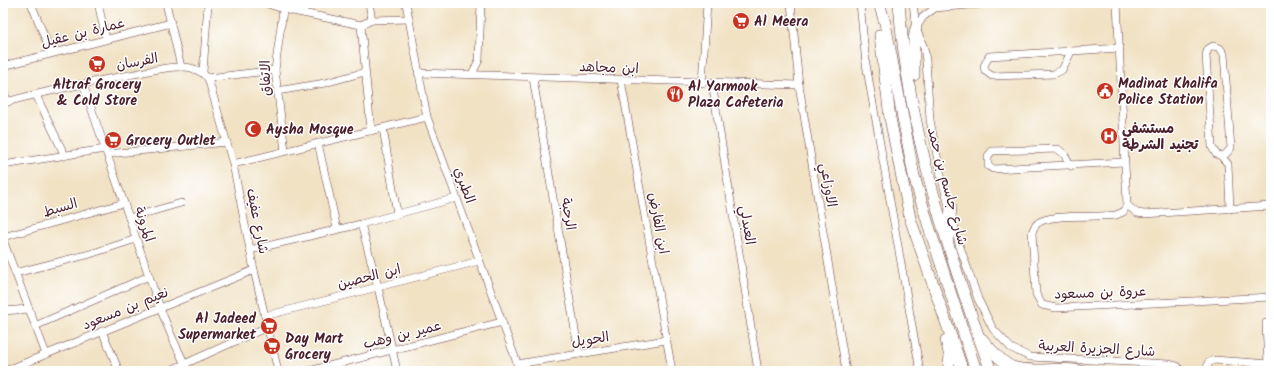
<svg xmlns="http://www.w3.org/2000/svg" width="1274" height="374" viewBox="0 0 1274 374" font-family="Kalam,'Playpen Sans Arabic',sans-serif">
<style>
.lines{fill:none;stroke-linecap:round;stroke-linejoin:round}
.street-casing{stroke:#633c42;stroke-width:8}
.primary-casing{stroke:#633c42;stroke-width:12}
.street{stroke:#fff;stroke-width:7}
.primary{stroke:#fff;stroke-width:11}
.labels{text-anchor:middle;stroke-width:3;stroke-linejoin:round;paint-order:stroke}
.poi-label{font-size:14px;font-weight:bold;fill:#4a1f2b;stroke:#fff;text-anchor:start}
.street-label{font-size:14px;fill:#4a1f2b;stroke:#fff}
</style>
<rect width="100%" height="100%" fill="#fff"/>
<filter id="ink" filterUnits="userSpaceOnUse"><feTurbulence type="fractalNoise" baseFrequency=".025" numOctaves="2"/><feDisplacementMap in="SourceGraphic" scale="8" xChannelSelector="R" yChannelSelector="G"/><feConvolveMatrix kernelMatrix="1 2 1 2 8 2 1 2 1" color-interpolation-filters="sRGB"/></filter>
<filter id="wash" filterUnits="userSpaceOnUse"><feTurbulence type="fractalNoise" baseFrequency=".012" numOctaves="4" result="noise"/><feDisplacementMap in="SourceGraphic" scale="16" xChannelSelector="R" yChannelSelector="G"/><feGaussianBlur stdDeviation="0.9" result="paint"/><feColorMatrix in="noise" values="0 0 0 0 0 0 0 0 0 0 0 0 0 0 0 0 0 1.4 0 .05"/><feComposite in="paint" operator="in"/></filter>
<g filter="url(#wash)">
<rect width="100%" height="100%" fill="#f1e2c4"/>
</g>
<g filter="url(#ink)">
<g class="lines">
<!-- street casing -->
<g class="street-casing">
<g id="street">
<polyline points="31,3 51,53"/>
<polyline points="98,3 106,39"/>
<polyline points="166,3 181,67"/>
<polyline points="265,3 283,9 361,25"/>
<polyline points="284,3 275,70 285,151"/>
<polyline points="369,3 372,20"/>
<polyline points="406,3 427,117 520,371"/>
<polyline points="791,3 799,85 846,371"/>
<polyline points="860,3 866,64 920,371"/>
<polyline points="913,3 916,28 924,48 926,61 930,120 941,176 959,244 978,299 993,329 1011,348 1030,357 1170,364 1177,366 1181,371"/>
<polyline points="1117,3 1127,205"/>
<polyline points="916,28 923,17 935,8 992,3"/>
<polyline points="1071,52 1062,70 1054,74 992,76 985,71 984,66 989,56 1120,48"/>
<polyline points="3,66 171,23"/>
<polyline points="203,72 208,3"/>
<polyline points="418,73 799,85"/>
<polyline points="472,74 479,60 481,3"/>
<polyline points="208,78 275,70"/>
<polyline points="533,78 579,354"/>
<polyline points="621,80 672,371"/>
<polyline points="702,83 707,3"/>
<polyline points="712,83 758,371"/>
<polyline points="83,84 160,308 172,337 188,371"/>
<polyline points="3,90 8,102"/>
<polyline points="277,91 325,83 365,72"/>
<polyline points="36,95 65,156"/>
<path d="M3 103C44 91 87 83 129 75 146 72 166 66 183 67 193 67 201 71 208 78L233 164 254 270 278 371"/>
<polyline points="383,128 397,214"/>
<polyline points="371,131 361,25 372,20 409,19"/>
<polyline points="318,143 337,229"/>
<polyline points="107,154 227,142"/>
<polyline points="1221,156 1226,154 1231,148 1224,54 1220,48 1213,46 1208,49 1206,55 1212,147 1216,154 1221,156 1228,164 1230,209"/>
<polyline points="233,164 427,117"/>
<polyline points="3,165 105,149"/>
<polyline points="1071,166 1064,154 1058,149 992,151 988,156 988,166 993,169 1124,162"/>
<path d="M1127 205 1123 212 1116 215C1098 218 1050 213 1038 223 1034 226 1033 229 1032 233L1036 294 1042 305 1056 308 1271 297"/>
<polyline points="1127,205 1137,213 1144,214 1271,206"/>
<polyline points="129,218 181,203"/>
<polyline points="361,224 378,287 397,371"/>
<polyline points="3,237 124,203"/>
<polyline points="3,240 46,354"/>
<polyline points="250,250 361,224 456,198"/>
<polyline points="15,273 90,254 136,239"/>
<polyline points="3,311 29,309"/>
<polyline points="265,316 479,261"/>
<polyline points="1266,323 1268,364"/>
<polyline points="35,326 149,276"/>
<polyline points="102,331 119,371"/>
<polyline points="517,364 666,340"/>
<polyline points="5,371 254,270"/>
<polyline points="169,371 267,327"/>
<polyline points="309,371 502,322"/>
<polyline points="1207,371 1208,363 1214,360 1271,364"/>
</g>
</g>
<!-- primary casing -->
<g class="primary-casing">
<g id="primary">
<polyline points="879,3 885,23 914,176 929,227 976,371"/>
<path d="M899 3C908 130 948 252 991 371"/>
<polyline points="880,35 890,118 910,218 963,371"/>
<polyline points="914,75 914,38 916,28"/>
<polyline points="948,238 951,207"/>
<path d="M982 339C990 349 1000 361 1012 367 1031 374 1059 366 1080 371"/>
<polyline points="946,340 950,357 948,371"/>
</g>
</g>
<!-- street -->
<use href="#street" class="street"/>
<!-- primary -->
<use href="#primary" class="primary"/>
</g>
</g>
<!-- icons -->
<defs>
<g id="supermarket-disc" transform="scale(0.9)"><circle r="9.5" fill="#c8321e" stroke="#fff"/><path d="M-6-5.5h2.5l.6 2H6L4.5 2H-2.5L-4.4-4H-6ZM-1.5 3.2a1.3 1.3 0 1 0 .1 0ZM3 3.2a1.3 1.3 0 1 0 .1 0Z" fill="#fff"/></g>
<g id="civic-disc" transform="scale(0.9)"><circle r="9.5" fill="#c8321e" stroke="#fff"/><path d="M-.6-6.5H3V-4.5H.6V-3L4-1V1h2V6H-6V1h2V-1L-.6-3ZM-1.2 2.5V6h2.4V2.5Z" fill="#fff"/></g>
<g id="restaurant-disc" transform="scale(0.9)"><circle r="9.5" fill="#c8321e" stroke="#fff"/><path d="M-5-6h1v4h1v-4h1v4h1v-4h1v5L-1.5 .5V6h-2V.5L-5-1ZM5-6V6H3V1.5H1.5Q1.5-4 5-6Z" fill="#fff"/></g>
<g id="mosque-disc" transform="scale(0.9)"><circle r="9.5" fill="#c8321e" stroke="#fff"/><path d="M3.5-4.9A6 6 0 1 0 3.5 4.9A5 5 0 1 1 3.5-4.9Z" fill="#fff"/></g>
<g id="hospital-disc" transform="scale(0.9)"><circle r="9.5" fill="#c8321e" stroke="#fff"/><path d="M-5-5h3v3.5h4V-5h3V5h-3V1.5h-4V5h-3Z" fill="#fff"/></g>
</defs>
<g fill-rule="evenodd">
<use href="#supermarket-disc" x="741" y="21"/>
<use href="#supermarket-disc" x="97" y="64"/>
<use href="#civic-disc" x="1105" y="91"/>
<use href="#restaurant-disc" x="675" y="94"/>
<use href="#mosque-disc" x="253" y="129"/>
<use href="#hospital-disc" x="1109" y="136"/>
<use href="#supermarket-disc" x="113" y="140"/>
<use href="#supermarket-disc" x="269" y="326"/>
<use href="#supermarket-disc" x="272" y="346"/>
</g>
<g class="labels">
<!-- poi labels -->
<g class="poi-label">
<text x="754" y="26">Al Meera</text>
<text x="1118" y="88">Madinat Khalifa<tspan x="1118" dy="16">Police Station</tspan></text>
<text x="97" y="89" text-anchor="middle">Altraf Grocery<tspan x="97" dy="16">&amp; Cold Store</tspan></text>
<text x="688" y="91">Al Yarmook<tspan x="688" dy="16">Plaza Cafeteria</tspan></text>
<text x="1122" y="133">مستشفى<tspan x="1122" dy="16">تجنيد الشرطة</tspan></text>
<text x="266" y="134">Aysha Mosque</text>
<text x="126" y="145">Grocery Outlet</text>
<text x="256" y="323" text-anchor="end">Al Jadeed<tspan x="256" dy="16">Supermarket</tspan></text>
<text x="285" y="343">Day Mart<tspan x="285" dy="16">Grocery</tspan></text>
</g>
<!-- street labels -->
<g class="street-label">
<text transform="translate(83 32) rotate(-14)" y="5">عمارة بن عقيل</text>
<text transform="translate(137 61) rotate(-10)" y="5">الفرسان</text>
<text transform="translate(609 67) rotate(2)" y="5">ابن مجاهد</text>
<text transform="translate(265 78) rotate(-91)" y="5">الاتفاق</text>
<text transform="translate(465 185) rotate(70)" y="5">الطبري</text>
<text transform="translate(829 185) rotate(81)" y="5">الاوزاعي</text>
<text transform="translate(948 186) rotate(75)" y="5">شارع جاسم بن حمد</text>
<text transform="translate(60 207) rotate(-16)" y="5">السبط</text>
<text transform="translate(569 214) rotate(81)" y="5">الرحبة</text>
<text transform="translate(258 221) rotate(79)" y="5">شارع عفيف</text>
<text transform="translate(659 223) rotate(80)" y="5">ابن الفارض</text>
<text transform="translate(145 224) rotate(71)" y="5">المرونة</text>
<text transform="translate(748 225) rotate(81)" y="5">العبدلي</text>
<text transform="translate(369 276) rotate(-14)" y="5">ابن الحصين</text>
<text transform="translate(1100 292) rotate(-2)" y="5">عروة بن مسعود</text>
<text transform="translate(125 308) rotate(-22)" y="5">نعيم بن مسعود</text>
<text transform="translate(402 334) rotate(-14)" y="5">عمير بن وهب</text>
<text transform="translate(590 339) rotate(-9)" y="5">الحويل</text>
<text transform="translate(1097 348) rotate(3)" y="5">شارع الجزيرة العربية</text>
</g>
</g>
<!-- margin -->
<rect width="1274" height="374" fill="none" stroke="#fff" stroke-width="16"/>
</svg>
